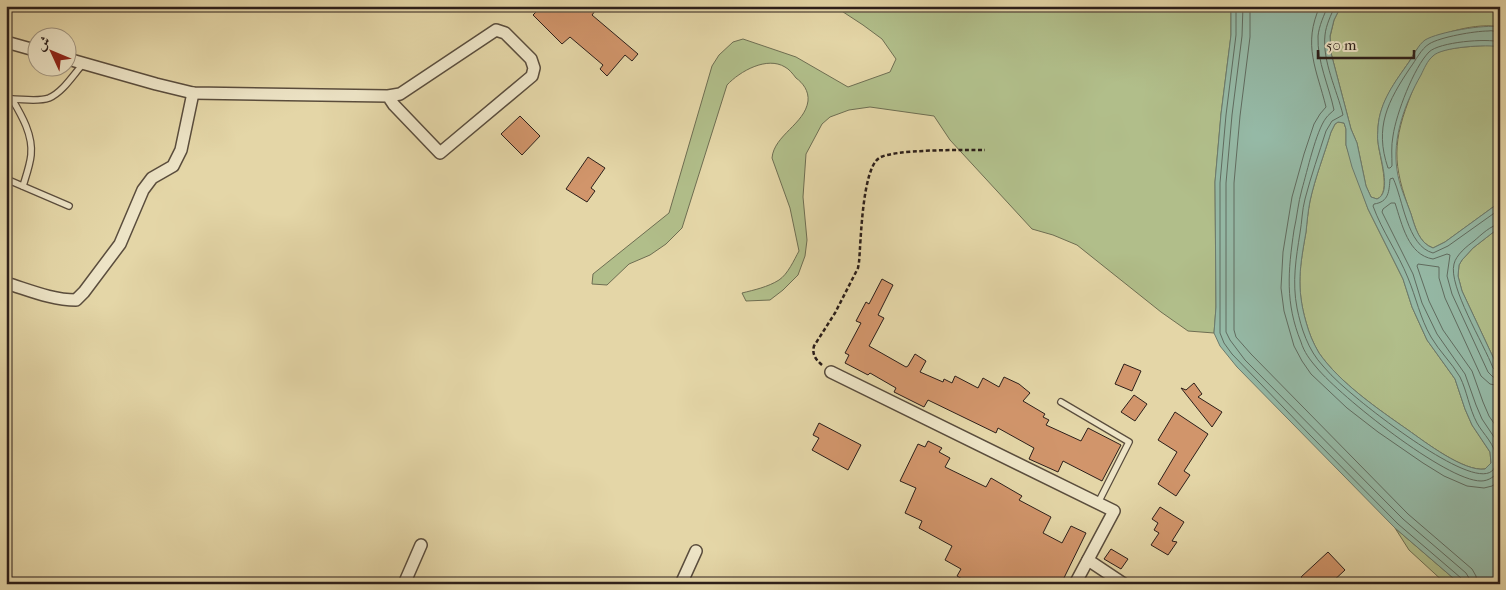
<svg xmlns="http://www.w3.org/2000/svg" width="1506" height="590" viewBox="0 0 1506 590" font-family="'IM FELL French Canon',Amiri,serif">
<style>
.green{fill:#b1be8a;stroke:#6e6e52}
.water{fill:#95b9a6;stroke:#6b7b6e;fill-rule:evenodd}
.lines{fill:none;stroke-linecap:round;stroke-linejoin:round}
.shore{stroke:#606c60;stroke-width:1}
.building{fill:#d1956b;stroke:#2c1f1a}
.lane-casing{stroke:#5a4d3d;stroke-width:8}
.street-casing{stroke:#5a4d3d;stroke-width:14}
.path{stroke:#2c1f1a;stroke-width:2.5;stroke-dasharray:4 2.5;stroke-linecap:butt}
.lane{stroke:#ede4c6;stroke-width:5.5}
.street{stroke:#ede4c6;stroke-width:11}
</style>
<rect width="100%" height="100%" fill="#e4d6a7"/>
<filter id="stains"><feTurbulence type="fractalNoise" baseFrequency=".004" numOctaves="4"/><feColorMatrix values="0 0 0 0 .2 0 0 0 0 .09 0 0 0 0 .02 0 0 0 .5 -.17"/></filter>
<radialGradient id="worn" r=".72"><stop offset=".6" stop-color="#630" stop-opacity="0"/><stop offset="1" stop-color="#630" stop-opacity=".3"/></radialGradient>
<!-- green -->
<g class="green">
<path d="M834 6H1231V35L1221 114 1215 182 1216 307 1214 333 1188 331 1161 312 1077 245 1053 235 1032 229 950 140 934 116 870 107 849 110 830 117 822 124 806 154 803 197 807 240 805 256 798 275 783 290 770 300 746 301 742 293C754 290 768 287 779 280 788 274 794 260 799 251L790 208 772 158C774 135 805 124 808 101 809 91 803 83 796 78 793 74 789 69 785 67 767 56 740 71 727 85L682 228 666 244 650 255 629 264 607 285 592 284 593 274 669 213 712 66 719 55 733 42 743 39 796 57 848 87 890 72 896 59 882 39 863 25Z"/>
<path d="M1341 6H1500V27C1479 22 1436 33 1420 46 1415 50 1412 57 1409 62 1395 82 1380 102 1378 127 1378 132 1377 137 1378 142 1379 156 1392 193 1377 199L1371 197 1366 186 1357 143 1351 129 1331 53 1330 37 1334 20Z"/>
<path d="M1493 45 1500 47V202L1445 242 1433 248C1419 243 1415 227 1411 214 1392 164 1392 142 1412 92 1417 80 1423 64 1433 55 1441 47 1480 46 1493 45Z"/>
<path d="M1338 122 1344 123 1346 129V145L1368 209 1403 279 1412 307 1427 340 1455 379 1465 409 1472 425 1490 452 1491 463 1485 469C1464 472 1425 442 1408 430 1378 409 1340 383 1319 353 1313 343 1309 333 1306 322 1296 287 1300 266 1306 232 1307 222 1308 211 1310 201 1315 178 1324 155 1331 132L1335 124Z"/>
<polygon points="1500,227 1500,372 1462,291 1458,276 1459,265 1462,260 1473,248"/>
<polygon points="1395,528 1460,584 1446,584 1409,550"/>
</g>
<!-- water -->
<path class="water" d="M1231 6H1341L1334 20 1330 36 1331 53 1351 129 1357 143 1366 186 1371 197 1377 199C1393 193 1379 155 1378 142 1377 137 1378 132 1378 127 1380 101 1395 82 1409 62 1414 55 1418 45 1425 40 1438 32 1485 24 1500 27V47C1488 44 1441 47 1433 56 1427 61 1424 69 1421 75 1405 103 1392 138 1397 170 1399 185 1406 200 1411 214 1415 227 1419 243 1433 248L1445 242 1500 202V227L1473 248 1462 260 1459 265 1458 276 1462 291 1500 372V584H1460L1395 528 1237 367 1220 346 1214 333 1216 307 1215 182 1221 114 1231 35ZM1338 122 1344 123 1346 129V145L1352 167 1368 209 1403 279 1412 307 1427 340 1455 379 1465 409 1472 425 1490 452 1491 463 1485 469C1464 472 1425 442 1408 430 1378 409 1340 383 1319 353 1313 343 1309 333 1306 322 1296 287 1300 266 1306 232 1307 222 1308 211 1310 201 1315 178 1324 155 1331 132L1335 124Z"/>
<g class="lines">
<!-- shore -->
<g class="shore">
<polyline points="1236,6 1236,35 1226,115 1220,183 1220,333 1224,343 1232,354 1310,435 1398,524 1461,578 1463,584"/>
<polyline points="1243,6 1242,36 1232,115 1226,183 1226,332 1230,340 1245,360 1403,519 1466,573 1469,578 1469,584"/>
<polyline points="1250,6 1250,37 1240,116 1234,183 1234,330 1236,337 1251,354 1408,514 1472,569 1476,576 1477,584"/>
<path d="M1320 6C1302 45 1317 70 1326 107L1320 114 1314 124 1304 154 1292 197 1283 252 1281 288 1284 311 1294 346 1302 361 1311 374 1347 408 1378 432 1423 463 1444 476 1467 486 1484 488 1492 486 1500 481"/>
<path d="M1328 6C1324 15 1319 26 1318 36 1317 62 1329 86 1334 110 1332 112 1328 115 1326 118 1316 131 1307 172 1302 189 1298 203 1297 217 1294 230 1288 271 1285 303 1301 342 1304 352 1310 360 1317 368 1340 396 1446 481 1481 481 1489 481 1495 476 1500 470"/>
<path d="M1335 6C1331 15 1326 25 1325 35 1322 61 1337 90 1343 115L1332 121 1326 131C1319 153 1311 176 1305 199 1302 210 1302 222 1300 233 1296 258 1292 282 1297 308 1301 328 1308 350 1323 366 1333 378 1346 389 1358 399 1371 410 1497 511 1496 459 1496 445 1483 434 1477 423 1469 408 1467 391 1460 377 1452 363 1439 351 1431 337 1420 318 1416 297 1408 278 1398 253 1382 231 1373 206L1374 204C1389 202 1389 191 1390 179L1393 178C1403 199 1407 246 1433 253L1448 246 1500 209"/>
<path d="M1500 32C1496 32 1492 30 1488 31 1475 31 1440 37 1429 44 1421 49 1416 60 1410 68 1388 101 1374 127 1388 168H1390L1392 166C1392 156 1391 146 1393 136 1396 114 1414 67 1429 52 1439 42 1487 38 1500 42"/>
<path d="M1500 224C1491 225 1481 235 1474 241 1467 246 1456 255 1454 264 1448 286 1484 344 1493 368L1496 371 1500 372"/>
<path d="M1500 378 1493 377 1488 372 1452 294 1447 276 1450 255 1447 254 1433 259C1408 255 1402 224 1395 203H1391L1383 209 1382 212 1413 274 1422 303 1437 334 1465 374 1476 405 1482 419 1500 446"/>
<polyline points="1500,386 1490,384 1481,376 1445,298 1439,278 1439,267 1418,264 1417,266 1429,301 1443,330 1472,371 1483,402 1489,416 1500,432"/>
</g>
</g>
<!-- building -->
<g class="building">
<polygon points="542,6 590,6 595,11 592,15 638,54 632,61 625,55 607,76 600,69 603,65 570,37 562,44 533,15"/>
<polygon points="520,116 540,136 522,155 501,134"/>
<polygon points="588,157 605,168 591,188 595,191 587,202 566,189"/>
<polygon points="882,279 893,285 878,315 884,318 869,346 906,367 908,366 915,354 926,361 920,372 943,382 944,379 952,383 955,376 978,388 983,378 999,387 1004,377 1019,384 1030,393 1023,401 1045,414 1043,417 1049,420 1046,425 1081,441 1088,428 1121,445 1102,481 1063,461 1058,472 1029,459 1034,448 998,428 996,433 928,400 924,407 894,392 896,388 870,373 868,375 845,363 849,355 845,353 861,323 856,321 866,302 869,304"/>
<polygon points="1124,364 1141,371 1132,391 1115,384"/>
<polygon points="1194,383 1202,394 1198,397 1222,412 1212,427 1181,388 1186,390"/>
<polygon points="1134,395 1147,404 1135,421 1121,412"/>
<polygon points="1175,412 1208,434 1184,471 1190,475 1176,496 1158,484 1177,452 1158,440"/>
<polygon points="819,423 861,445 848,470 812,450 819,438 813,435"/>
<polygon points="928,441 942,448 939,452 950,458 945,467 986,487 991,478 1022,496 1019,500 1051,517 1043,533 1062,543 1071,526 1086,533 1061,584 1051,580 1049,584 971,584 957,576 961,569 945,560 952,546 919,528 922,521 905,513 916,488 900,481 918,444 925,447"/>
<polygon points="1160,507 1184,522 1172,541 1177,542 1168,555 1151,545 1159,533 1154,530 1158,523 1152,519"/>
<polygon points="1111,549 1128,559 1121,569 1104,559"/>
<polygon points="1328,552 1345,570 1330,584 1308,584 1301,577"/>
</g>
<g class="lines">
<!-- lane casing -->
<g class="lane-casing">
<g id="lane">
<path d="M6 97 12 99C22 116 33 135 31 155 30 165 26 176 23 186"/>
<path d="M12 99C23 99 38 102 49 98 63 92 73 75 83 64"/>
<polyline points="6,179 69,206"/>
<polyline points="1061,402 1129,442 1098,503"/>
</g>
</g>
<!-- street casing -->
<g class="street-casing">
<g id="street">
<polyline points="6,42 38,51"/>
<polyline points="68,59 156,84 193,93 388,96 400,94 496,30 505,33 531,59 534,68 532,76 440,153 394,105 388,96"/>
<path d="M6 283C29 290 52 300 76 300L84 292 120 244 143 190 152 178 173 166 181 150 193 93"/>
<polyline points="831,372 1114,511 1075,584"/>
<polyline points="1088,560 1124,584"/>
<polyline points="6,583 8,584"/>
<polyline points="404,584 421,545"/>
<polyline points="681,584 696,551"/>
</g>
</g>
<!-- path -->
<path class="path" d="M822 365C815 359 812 354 814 346L835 313 858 268 859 262C861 241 862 170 879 158 893 149 965 150 985 150"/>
<!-- lane -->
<use href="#lane" class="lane"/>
<!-- street -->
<use href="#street" class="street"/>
</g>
<!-- margin -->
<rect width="1506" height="590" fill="none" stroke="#e4d6a7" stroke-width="25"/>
<rect x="8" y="8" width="1491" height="575" fill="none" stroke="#2c1f1a" stroke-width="2.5"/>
<rect x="12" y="12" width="1481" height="565" fill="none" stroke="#2c1f1a"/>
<!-- north arrow -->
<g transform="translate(52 52) rotate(314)"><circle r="24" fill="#ede4c6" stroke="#a09581"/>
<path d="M0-4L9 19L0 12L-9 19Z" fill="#8f2418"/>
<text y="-8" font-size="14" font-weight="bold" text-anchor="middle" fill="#2c1f1a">ش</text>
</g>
<!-- scale -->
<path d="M1318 50v8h96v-8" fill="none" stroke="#2c1f1a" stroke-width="2.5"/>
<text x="1326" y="50" font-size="15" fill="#2c1f1a" stroke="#ede4c6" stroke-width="4" paint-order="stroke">50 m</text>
<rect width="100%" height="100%" filter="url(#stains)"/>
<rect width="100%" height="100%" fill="url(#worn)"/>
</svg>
